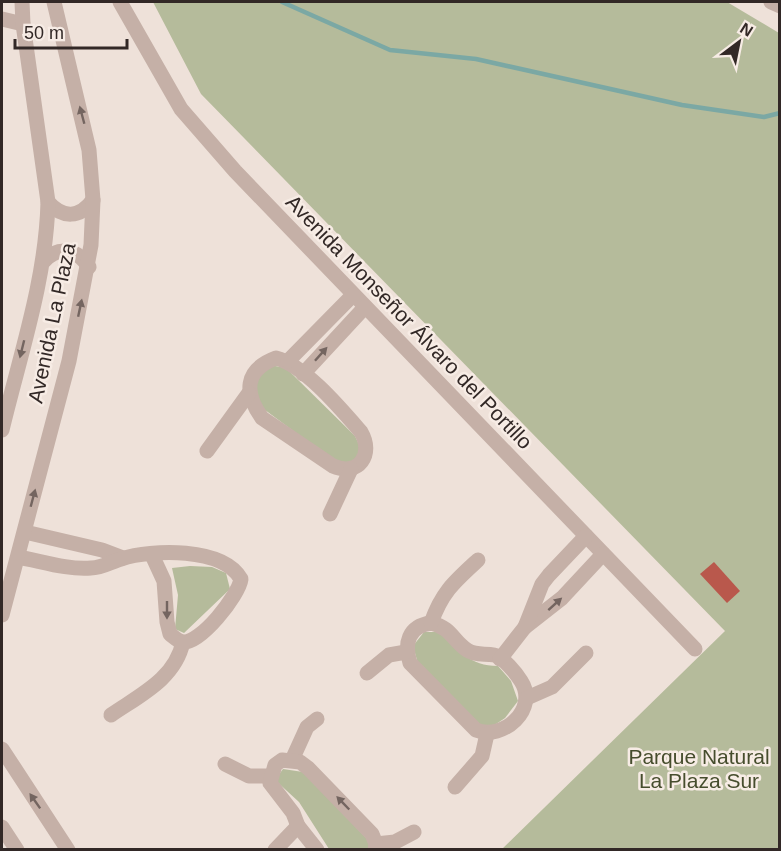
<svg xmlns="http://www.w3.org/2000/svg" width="781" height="851" viewBox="0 0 781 851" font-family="Helvetica,sans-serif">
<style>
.green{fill:#b5bb9b}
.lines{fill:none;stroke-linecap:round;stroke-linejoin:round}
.stream{stroke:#7ba8a4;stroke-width:4.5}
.building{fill:#b9584c}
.minor{stroke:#c5b0a7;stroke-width:15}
.oneway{fill:#746560}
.labels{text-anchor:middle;stroke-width:5;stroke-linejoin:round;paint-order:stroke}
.street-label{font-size:21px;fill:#322826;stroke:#f7ece5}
.park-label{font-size:21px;fill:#464d2d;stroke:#f7ece5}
</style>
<rect width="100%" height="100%" fill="#eee1d9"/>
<!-- green -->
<g class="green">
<polygon points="153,2 727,2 779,33 779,849 502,849 725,631 201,94"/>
<polygon points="270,365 286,368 355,436 362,451 350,465 338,464 261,407 255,388 260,375"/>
<polygon points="190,566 212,567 226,573 230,589 184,633 175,629 178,595 172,568"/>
<path d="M424 632H440C458 650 470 666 498 666L511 681 518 701 505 718 490 728 469 722 419 667 413 646Z"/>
<polygon points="283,769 303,772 370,842 368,849 329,849 299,802 275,780"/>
</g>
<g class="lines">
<!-- stream -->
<polyline class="stream" points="282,2 390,50 476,59 682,105 764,117 780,113"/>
</g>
<!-- building -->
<polygon class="building" points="714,562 740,591 727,603 700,574"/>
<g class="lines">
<!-- minor -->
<g class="minor">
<polyline points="120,2 181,109 235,171 695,649"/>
<polyline points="771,2 780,6"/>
<polyline points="2,19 23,24"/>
<path d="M48 202C63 219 80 218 93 200"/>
<path d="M44 261C59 245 77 249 89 267"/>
<path d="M276 358C304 365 341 409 361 432 374 454 359 477 333 466L262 418C244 393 244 370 276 358Z"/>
<polyline points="288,361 353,295"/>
<polyline points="303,374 365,307"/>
<path d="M2 430C20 355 46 280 48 202L23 24 22 2"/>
<polyline points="207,451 249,393"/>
<polyline points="330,514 351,469"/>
<polyline points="25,532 102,550 123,558"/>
<path d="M18 557C41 561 67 570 91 568 102 568 111 562 121 559 152 549 223 547 241 579 239 595 200 645 182 642 178 641 174 637 170 634L167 622 164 581 152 555"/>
<polyline points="2,615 69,361 91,245 93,200 89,150 54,2"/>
<path d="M431 623C452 628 452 640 467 650 476 656 485 653 494 655 503 657 516 673 521 681 539 709 503 741 476 730L410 663C404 644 408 626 431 623Z"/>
<path d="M431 623C442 592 454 582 478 560"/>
<polyline points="525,627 562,598 603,554"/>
<polyline points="500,659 525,627 542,584 549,575 586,536"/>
<polyline points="367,673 389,655 406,652"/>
<polyline points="527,698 552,687 586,653"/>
<path d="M111 715C140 695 175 679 183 642"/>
<polyline points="2,749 68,850"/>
<polyline points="292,760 307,727 317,719"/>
<polyline points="225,764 249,776 271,776"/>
<polyline points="455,787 482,756 487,734"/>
<polyline points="2,827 17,850"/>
<polyline points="376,844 395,842 414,832"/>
<polyline points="275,850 298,826"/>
<polyline points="317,850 298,826 293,813 270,783 275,765 282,760 300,762 308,768 372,834 376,844 375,850"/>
</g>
</g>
<!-- one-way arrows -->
<defs><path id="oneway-solid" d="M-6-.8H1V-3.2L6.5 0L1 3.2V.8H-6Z" transform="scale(1.5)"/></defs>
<g class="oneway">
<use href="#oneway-solid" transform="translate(82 115) rotate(-105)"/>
<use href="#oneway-solid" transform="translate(80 308) rotate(-78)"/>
<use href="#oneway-solid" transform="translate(22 349) rotate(104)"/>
<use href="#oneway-solid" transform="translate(321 354) rotate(-48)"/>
<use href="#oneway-solid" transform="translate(33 498) rotate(-75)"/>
<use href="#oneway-solid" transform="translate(555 604) rotate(-42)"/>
<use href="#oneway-solid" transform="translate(167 610) rotate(90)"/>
<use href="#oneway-solid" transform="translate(35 801) rotate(-125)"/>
<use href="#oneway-solid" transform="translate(343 803) rotate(-134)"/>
</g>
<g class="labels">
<!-- street labels -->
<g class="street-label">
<text transform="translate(409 322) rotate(46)" y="7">Avenida Monseñor Álvaro del Portillo</text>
<text transform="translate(52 323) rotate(-78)" y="7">Avenida La Plaza</text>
</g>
<!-- park labels -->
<g class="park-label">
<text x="699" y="764">Parque Natural<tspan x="699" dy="24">La Plaza Sur</tspan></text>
</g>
</g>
<!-- border -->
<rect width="781" height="851" fill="none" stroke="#322826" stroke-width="6"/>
<!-- north arrow -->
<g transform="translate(739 42) rotate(32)" stroke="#f7ece5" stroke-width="4.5" paint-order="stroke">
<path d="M0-4.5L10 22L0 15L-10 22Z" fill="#322826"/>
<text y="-9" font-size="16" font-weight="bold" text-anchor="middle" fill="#322826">N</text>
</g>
<!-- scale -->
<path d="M15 39v9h112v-9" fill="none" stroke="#322826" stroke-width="3"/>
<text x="24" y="39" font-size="18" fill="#322826" stroke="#f7ece5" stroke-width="4.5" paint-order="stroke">50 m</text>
</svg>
